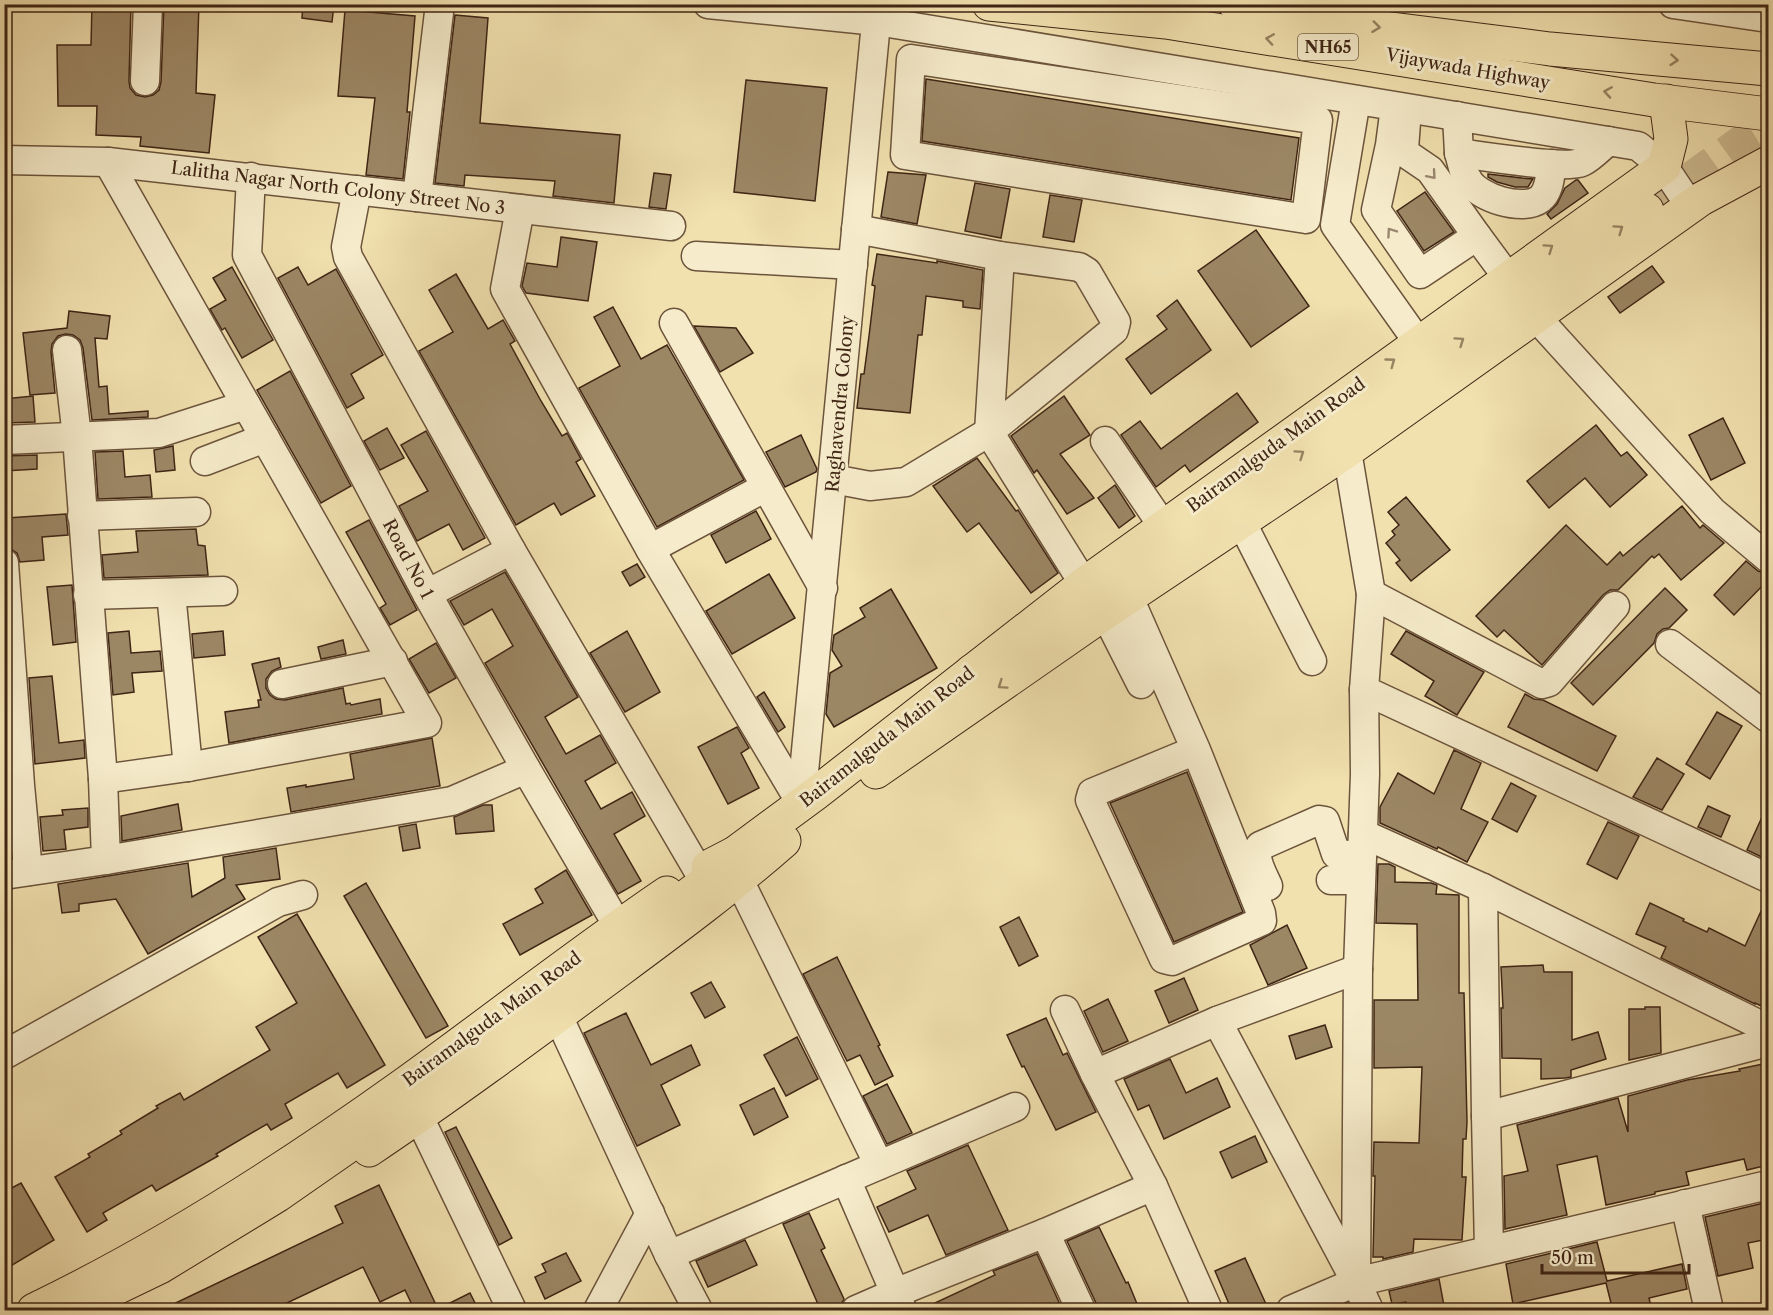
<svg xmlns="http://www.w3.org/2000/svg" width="1773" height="1315" viewBox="0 0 1773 1315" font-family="'Libre Caslon Text',serif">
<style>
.building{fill:#9c8765;stroke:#3f2515;stroke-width:1.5}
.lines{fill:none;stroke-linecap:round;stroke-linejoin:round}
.highway-tunnel{stroke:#cdbb90;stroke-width:33;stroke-dasharray:33 16;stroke-linecap:butt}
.minor-casing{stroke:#6c543c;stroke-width:31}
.major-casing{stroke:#3f2515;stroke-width:35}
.highway-casing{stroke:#3f2515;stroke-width:35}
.minor{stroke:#f6eccb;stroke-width:28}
.major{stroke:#f1e1af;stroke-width:33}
.highway{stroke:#f1e1af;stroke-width:33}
.oneway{stroke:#988362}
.oneway2{stroke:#9a8870}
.labels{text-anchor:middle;stroke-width:6;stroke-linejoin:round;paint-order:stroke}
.shield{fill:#f6eccb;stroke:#76614c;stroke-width:1.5}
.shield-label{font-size:16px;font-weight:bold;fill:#3f2515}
.street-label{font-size:18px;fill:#3f2515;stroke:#f6eccb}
</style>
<rect width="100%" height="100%" fill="#f1e1af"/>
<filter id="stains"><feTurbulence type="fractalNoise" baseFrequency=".00333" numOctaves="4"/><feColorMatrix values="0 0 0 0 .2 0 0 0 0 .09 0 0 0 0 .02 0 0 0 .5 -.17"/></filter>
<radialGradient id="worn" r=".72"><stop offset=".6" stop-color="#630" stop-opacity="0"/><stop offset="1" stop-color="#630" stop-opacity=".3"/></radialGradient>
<!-- building -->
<g class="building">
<polygon points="92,4 131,4 129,81 130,88 136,95 145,97 153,95 159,90 161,82 164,4 199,4 196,93 215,95 209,153 140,146 141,137 96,135 97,106 58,106 57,45 91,45"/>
<polygon points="303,4 334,4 332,22 302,18"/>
<polygon points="345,10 415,16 407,112 410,112 403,179 366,175 375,98 338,96"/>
<polygon points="455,15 488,18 480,123 620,135 614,203 553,196 555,181 465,175 464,186 435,183"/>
<polygon points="926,79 1299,138 1291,200 922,141"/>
<polygon points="746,80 827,88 815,201 734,192"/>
<polygon points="888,172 926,175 917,224 881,217"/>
<polygon points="654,173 671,175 666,209 649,207"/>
<polygon points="1488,174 1522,178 1533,179 1528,187 1515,187 1497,182 1488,177"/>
<polygon points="1576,180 1578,180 1588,193 1551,219 1547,214 1557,204 1565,188"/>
<polygon points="975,183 1010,189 1001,238 965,231"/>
<polygon points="1425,192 1454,232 1424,251 1397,211"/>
<polygon points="1050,195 1082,200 1074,242 1043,237"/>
<polygon points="1256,230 1309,306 1251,347 1198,271"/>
<polygon points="561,237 597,242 588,301 526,293 522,286 527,263 557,267"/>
<polygon points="877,254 937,263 937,261 983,270 980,309 963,307 963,301 926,296 922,335 918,335 910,413 857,408 861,374 864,374 869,336 875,286 872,285"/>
<polygon points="1652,266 1664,282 1620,313 1608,297"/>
<polygon points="232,267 273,340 242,358 225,328 222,330 210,309 226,300 213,278"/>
<polygon points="298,267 308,285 336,269 383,355 351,374 364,398 347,408 278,278"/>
<polygon points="456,274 488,329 503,320 515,341 510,344 541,401 562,436 567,433 581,459 576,462 595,496 561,515 554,503 516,525 419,351 453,332 429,290"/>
<polygon points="1177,300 1211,350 1151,394 1126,359 1167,329 1157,316"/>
<polygon points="613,307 641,359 667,345 744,480 657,527 579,388 620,366 594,317"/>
<polygon points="69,311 110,316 107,339 95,338 99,387 107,386 109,414 148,411 148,417 92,420 83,348 80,340 73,335 66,334 58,336 52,344 51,352 55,393 30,395 23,333 67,328"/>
<polygon points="694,326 736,328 753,353 720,372"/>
<polygon points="290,371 351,486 321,503 257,390"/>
<polygon points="1237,393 1258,422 1190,472 1185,465 1156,487 1121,435 1140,421 1161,449"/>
<polygon points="33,396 35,422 4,423 4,399"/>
<polygon points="1064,396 1090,435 1060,454 1094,498 1067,514 1037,470 1034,473 1011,436"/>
<polygon points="1723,418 1745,463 1711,480 1689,435"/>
<polygon points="1596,425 1621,456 1627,452 1647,475 1610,507 1585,478 1549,508 1527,481"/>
<polygon points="387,428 404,458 380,470 364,441"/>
<polygon points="426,431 485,538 463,550 449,524 417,541 399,506 428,491 401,445"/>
<polygon points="801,435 817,469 816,472 785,487 766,452"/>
<polygon points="173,446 175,470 156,472 154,450"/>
<polygon points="123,451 125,477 150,475 152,497 98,499 95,452"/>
<polygon points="37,455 37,469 4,471 4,456"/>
<polygon points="977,458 1016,511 1018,510 1058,573 1031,593 979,523 967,532 933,486"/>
<polygon points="1115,485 1135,516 1119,528 1098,498"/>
<polygon points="1406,497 1450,550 1411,581 1396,563 1400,560 1386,543 1395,535 1392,531 1399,525 1388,512"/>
<polygon points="1682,506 1700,528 1703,525 1724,543 1681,580 1659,554 1654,558 1652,556 1618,590 1610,590 1603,595 1542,665 1504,630 1497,637 1476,616 1566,525 1607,565 1620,552 1623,556"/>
<polygon points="756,511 771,539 726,563 711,535"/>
<polygon points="66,514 68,535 42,537 44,560 20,562 17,553 9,548 7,518"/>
<polygon points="369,520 417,610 390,625 380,608 386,604 346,532"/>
<polygon points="196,529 198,545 205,546 208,575 104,578 102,555 138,552 136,531"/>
<polygon points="1746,561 1758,571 1768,574 1768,580 1734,615 1714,595"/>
<polygon points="637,564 645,577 630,586 622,572"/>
<polygon points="505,572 578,697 545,717 566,754 600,735 616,763 585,781 601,809 632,792 645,816 614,834 641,881 618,894 485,663 513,646 492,609 464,625 450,601"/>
<polygon points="769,574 795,618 732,654 706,611"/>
<polygon points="72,585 76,642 53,645 47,587"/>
<polygon points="1665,588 1687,610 1669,628 1663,629 1657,634 1654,643 1593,705 1571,683"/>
<polygon points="891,589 937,668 834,727 826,714 830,673 842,666 832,650 834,635 865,617 860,608"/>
<polygon points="129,631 131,653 160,651 162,671 132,673 134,692 113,695 108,633"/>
<polygon points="223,631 225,655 194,658 192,634"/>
<polygon points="627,631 660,692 625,712 590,653"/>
<polygon points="1406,631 1484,672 1457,715 1425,696 1434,681 1391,654"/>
<polygon points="343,640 346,654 321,659 318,647"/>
<polygon points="436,643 456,678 429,693 409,659"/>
<polygon points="279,658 281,667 272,671 266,679 266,688 270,695 276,699 285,700 343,688 346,704 350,703 351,705 380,699 382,714 229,743 225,712 259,707 258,700 261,700 252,664"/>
<polygon points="52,676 59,743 84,740 85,758 35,764 29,678"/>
<polygon points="764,692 785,727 778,732 757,697"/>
<polygon points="1525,694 1534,699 1543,700 1616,736 1597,771 1508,727"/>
<polygon points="1717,712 1742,726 1710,779 1686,764"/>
<polygon points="737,727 749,748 741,753 759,788 728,804 698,747"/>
<polygon points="432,738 440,786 291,812 287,788 306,785 306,787 354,779 350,754"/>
<polygon points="1454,750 1481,763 1461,809 1488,822 1467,862 1438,847 1437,849 1380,823 1380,807 1398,773 1434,794"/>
<polygon points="1657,758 1684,774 1662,810 1633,797"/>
<polygon points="1187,772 1243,912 1174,942 1110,803"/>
<polygon points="1511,783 1536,796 1517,832 1492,819"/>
<polygon points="4,797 10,857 4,858"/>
<polygon points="178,804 182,830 122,841 121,816"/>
<polygon points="1768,804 1768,860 1747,850"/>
<polygon points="483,805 492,805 494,831 456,834 454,817"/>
<polygon points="1708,806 1730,816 1721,837 1698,827"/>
<polygon points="88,808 88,827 64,830 66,849 43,851 40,817 63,815 62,810"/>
<polygon points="1608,822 1639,836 1617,879 1587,864"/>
<polygon points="416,824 420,848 403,851 399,827"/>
<polygon points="276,848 280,879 236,885 245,899 148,954 116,899 79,904 79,911 62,913 58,884 188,863 192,897 225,878 223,857"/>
<polygon points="1378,864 1389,864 1395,867 1395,882 1431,883 1437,885 1436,894 1459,895 1459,993 1464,993 1467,1122 1466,1139 1463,1139 1462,1177 1466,1177 1462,1240 1414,1239 1413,1252 1383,1259 1383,1257 1373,1257 1375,1176 1373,1176 1374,1142 1419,1143 1422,1067 1374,1068 1374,1000 1418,1000 1417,924 1376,923"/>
<polygon points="566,870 592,915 520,955 503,924 543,903 535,889"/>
<polygon points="366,883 448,1026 426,1038 344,896"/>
<polygon points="1768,896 1768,1009 1755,1003 1755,1004 1661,958 1666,947 1636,934 1650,903 1684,919 1683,921 1707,932 1709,928 1745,946"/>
<polygon points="297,914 385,1065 347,1088 338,1073 285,1104 292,1118 271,1130 267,1124 216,1154 218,1156 156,1191 152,1185 103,1213 107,1220 87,1232 55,1177 90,1157 88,1154 122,1134 120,1131 158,1108 156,1106 180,1093 184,1100 270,1050 256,1027 297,1003 258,937"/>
<polygon points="1019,917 1038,956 1019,966 1000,927"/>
<polygon points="1287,925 1307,968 1268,985 1250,945"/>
<polygon points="837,957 880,1045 878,1046 893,1076 875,1085 860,1055 847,1061 803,974"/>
<polygon points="1543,965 1544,972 1572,972 1572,1040 1598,1032 1606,1059 1571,1070 1571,1077 1565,1078 1541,1079 1541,1059 1502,1058 1501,1008 1503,1008 1501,967"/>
<polygon points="1184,978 1198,1010 1169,1023 1155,991"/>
<polygon points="711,982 725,1007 705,1018 691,993"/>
<polygon points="1108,999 1128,1041 1103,1052 1084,1011"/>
<polygon points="1645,1007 1660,1007 1661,1053 1629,1060 1629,1009 1645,1009"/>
<polygon points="626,1013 651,1065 691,1045 700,1065 661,1085 680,1125 637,1146 584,1033"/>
<polygon points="1046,1018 1063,1055 1067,1053 1096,1112 1056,1130 1024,1066 1022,1067 1007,1035"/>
<polygon points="1325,1025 1332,1047 1296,1059 1289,1036"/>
<polygon points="797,1037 818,1079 786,1096 764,1055"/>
<polygon points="1170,1059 1186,1093 1217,1078 1230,1107 1164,1139 1149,1105 1138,1110 1124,1079"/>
<polygon points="1768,1063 1768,1107 1764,1108 1768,1127 1768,1165 1747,1170 1744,1159 1686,1172 1689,1185 1655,1192 1655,1194 1606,1205 1597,1156 1557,1165 1567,1215 1505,1229 1504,1176 1528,1171 1517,1125 1618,1098 1628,1132 1628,1096 1687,1080 1740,1071 1739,1069"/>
<polygon points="887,1084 912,1133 887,1144 863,1096"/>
<polygon points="774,1088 788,1117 754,1135 740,1105"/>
<polygon points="456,1127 512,1238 499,1245 445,1132"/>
<polygon points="1255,1136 1267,1162 1232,1178 1220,1152"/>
<polygon points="968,1145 1008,1230 946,1255 928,1215 889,1232 877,1207 916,1189 907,1171"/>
<polygon points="21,1183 54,1240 4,1270 4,1192"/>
<polygon points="379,1185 438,1309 470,1293 479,1311 415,1311 405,1290 380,1302 363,1267 270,1311 159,1311 343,1223 335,1206"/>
<polygon points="1768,1202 1768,1239 1748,1243 1753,1268 1718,1276 1705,1217"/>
<polygon points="809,1213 825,1248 821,1250 844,1299 840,1306 831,1311 821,1311 783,1224"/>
<polygon points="1099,1227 1126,1283 1128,1282 1140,1311 1097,1311 1096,1303 1067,1241"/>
<polygon points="745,1240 757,1265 708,1287 696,1261"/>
<polygon points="1597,1242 1607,1281 1682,1264 1687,1289 1649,1298 1652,1311 1613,1311 1606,1283 1513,1304 1506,1264"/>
<polygon points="566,1253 581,1281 545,1299 535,1277 546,1272 542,1264"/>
<polygon points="1037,1254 1063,1311 918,1311 995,1275 993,1271"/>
<polygon points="1245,1258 1266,1304 1250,1311 1232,1311 1215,1271"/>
<polygon points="1439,1279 1445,1311 1408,1311 1406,1302 1392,1304 1389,1291"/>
</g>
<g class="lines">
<!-- highway-tunnel -->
<polyline class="highway-tunnel" points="1647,210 1744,140 1768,125"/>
<!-- minor casing -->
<g class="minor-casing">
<g id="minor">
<polyline points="708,4 877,21 1638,146 1664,167 1690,206"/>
<polyline points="1673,4 1768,18"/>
<polygon points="911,59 1318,120 1306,219 905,155"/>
<polyline points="145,81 148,4"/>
<polyline points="1356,100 1335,225 1418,342"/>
<polyline points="1395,107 1390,145 1376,210 1420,274 1477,236 1430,170 1408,155 1404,149 1407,109"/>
<path d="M1457 116 1459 153C1482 156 1566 170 1582 162 1592 157 1600 148 1608 141"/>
<path d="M1459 153C1462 162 1463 173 1468 180 1478 198 1523 212 1540 199 1550 191 1550 175 1552 164"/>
<polyline points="4,160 108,162 671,226"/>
<polyline points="251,177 247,255 427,594 526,769 618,926"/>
<polyline points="357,190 346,247 348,257 511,550 699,872"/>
<polyline points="417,197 440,4"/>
<polyline points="520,209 505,289 650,549 801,803"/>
<polyline points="856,229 1000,256 989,432 1084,584"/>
<polyline points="1477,236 1508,278"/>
<polyline points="696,256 853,265"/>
<polyline points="1536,317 1712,511 1768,558"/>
<polyline points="674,323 823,588"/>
<polyline points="67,350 77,437 103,779 106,860"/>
<polyline points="4,440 159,433 246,405"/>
<polyline points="1105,441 1163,526"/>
<polyline points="1347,451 1371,594 1364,690 1768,878"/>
<polyline points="205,461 265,438"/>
<polyline points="833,479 870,486 906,482 989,432 1114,330 1116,322 1087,272 1079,267 1000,256"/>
<polyline points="82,516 196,512"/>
<polyline points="1242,523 1312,661"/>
<polyline points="650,549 766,487"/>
<polyline points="4,563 20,785 28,871"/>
<polyline points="171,593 188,767"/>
<polyline points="427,594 511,550"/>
<polyline points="1371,594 1542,684 1549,682 1615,606"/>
<polyline points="88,595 223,591"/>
<polyline points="1129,598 1196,750 1261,913 1262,921 1172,961 1164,959 1090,800 1092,793 1196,750"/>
<polyline points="1105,613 1141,684"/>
<polyline points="1670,644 1768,718"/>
<polyline points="282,684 393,661"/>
<polyline points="1364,690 1365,774 1358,969 1356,1282 1369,1310"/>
<polyline points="103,779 188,767 427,723 108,162"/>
<polyline points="801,803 875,33 880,4"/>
<polyline points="1363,834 1483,888 1768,1029"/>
<polyline points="4,875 106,860 452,801 526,769"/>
<polyline points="739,880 879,1165"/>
<polyline points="1331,880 1361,880"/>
<path d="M1268 886C1263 874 1252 857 1260 846L1319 820 1325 821 1336 854 1362 856"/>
<polyline points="1483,888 1486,1116 1768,1042"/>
<polyline points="1065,1010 1095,1074 1153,1186 1208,1310"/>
<polyline points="558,1016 669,1255 698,1310"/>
<polyline points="1217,1021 1355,1280"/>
<polyline points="4,1055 278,902 303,895"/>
<polyline points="1095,1074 1217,1021 1358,969"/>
<polyline points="1486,1116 1489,1249"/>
<polyline points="419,1117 512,1310"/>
<polyline points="846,1179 902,1309"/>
<polyline points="1685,1204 1709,1310"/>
<polyline points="1045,1233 1081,1310"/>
<polyline points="669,1255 1015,1107"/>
<polyline points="598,1310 650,1213"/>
<polyline points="856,1310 895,1293 1045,1233 1153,1186"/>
<polyline points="1291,1310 1356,1282 1768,1185"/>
</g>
</g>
<!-- major casing -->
<g class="major-casing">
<g id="major">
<polyline points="876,772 1105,613 1347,451 1701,199 1768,163"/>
<polyline points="708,867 735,853 815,794 1084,584 1664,167 1671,139 1666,101"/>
<path d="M369 1150C448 1097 525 1040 602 983 664 937 726 892 784 841"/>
<path d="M34 1310C163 1248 286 1169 402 1086 491 1022 577 954 667 893"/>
</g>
</g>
<!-- highway casing -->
<g class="highway-casing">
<g id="highway">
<polyline points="989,4 1166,22 1654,100 1768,114"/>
<polyline points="1235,4 1368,26 1550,49 1768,69"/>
<polyline points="972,671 1042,638 1194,529 1647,210"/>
<polyline points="71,1310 160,1267 278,1195 383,1122 659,917 712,877 735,853"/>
</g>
</g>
<!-- minor -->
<use href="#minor" class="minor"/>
<!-- major -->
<use href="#major" class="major"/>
<!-- highway -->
<use href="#highway" class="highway"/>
</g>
<!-- one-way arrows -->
<defs><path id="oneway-chevron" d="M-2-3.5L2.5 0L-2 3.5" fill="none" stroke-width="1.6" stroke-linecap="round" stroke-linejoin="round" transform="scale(1.5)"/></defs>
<g class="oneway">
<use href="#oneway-chevron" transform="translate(1376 27) rotate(7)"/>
<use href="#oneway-chevron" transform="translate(1270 39) rotate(-171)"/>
<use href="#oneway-chevron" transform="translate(1674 60) rotate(5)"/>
<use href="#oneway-chevron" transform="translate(1608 92) rotate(-171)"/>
<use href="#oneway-chevron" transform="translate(1619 229) rotate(-35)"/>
<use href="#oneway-chevron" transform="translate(1549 248) rotate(-35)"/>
<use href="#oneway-chevron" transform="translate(1460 341) rotate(-35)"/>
<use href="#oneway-chevron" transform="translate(1391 362) rotate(-36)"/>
<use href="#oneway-chevron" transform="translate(1300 454) rotate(-35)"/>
<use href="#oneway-chevron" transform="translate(1002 685) rotate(145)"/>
</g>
<g class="oneway2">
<use href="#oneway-chevron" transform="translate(1432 175) rotate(49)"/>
<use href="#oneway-chevron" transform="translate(1391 232) rotate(-125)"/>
</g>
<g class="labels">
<!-- shield labels -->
<rect class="shield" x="1298" y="34" width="60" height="26" rx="4.5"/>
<g class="shield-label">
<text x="1328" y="53">NH65</text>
</g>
<!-- street labels -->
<g class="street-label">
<text transform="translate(1468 69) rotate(10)" y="6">Vijaywada Highway</text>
<text transform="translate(338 188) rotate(7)" y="6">Lalitha Nagar North Colony Street No 3</text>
<text transform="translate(840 404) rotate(-85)" y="6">Raghavendra Colony</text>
<text transform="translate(1276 445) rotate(-36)" y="6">Bairamalguda Main Road</text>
<text transform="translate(408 559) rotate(62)" y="6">Road No 1</text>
<text transform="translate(887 737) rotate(-38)" y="6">Bairamalguda Main Road</text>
<text transform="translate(492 1019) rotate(-36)" y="6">Bairamalguda Main Road</text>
</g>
</g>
<!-- margin -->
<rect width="1773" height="1315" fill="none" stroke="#f1e1af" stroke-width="24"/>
<rect x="6" y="6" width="1761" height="1303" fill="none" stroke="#3f2515" stroke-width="3"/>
<rect x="12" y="12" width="1749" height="1291" fill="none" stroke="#3f2515" stroke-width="1.5"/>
<!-- scale -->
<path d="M1542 1264v9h147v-9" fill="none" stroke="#3f2515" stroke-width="3"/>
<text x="1551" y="1264" font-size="18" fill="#3f2515" stroke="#f6eccb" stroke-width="4.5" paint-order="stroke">50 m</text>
<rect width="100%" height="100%" filter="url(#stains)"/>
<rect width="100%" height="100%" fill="url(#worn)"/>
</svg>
